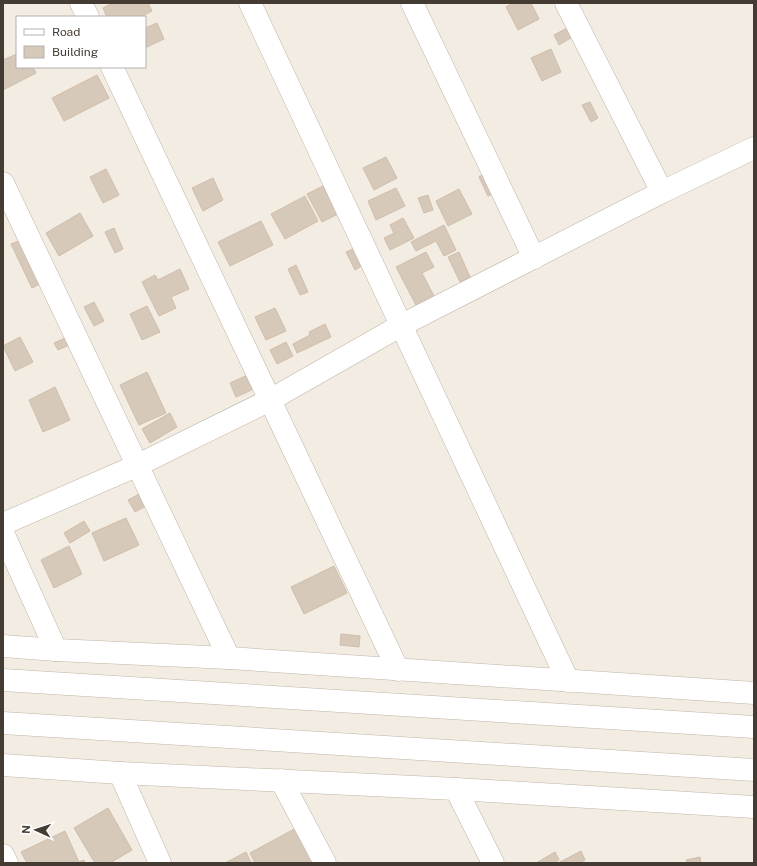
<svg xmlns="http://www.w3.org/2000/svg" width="757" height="866" viewBox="0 0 757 866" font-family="'Public Sans',sans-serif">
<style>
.building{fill:#d7c9ba;stroke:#d0bdaa}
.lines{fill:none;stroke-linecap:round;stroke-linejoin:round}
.minor-casing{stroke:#c1b5a7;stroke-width:23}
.minor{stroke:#fff;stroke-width:22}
</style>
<rect width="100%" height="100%" fill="#f2ece2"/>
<!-- building -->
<g class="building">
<polygon points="113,3 148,3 152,11 140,17 107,17 103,8"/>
<polygon points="513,3 531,3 539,19 518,30 506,7"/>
<polygon points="157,23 164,39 145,48 145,28"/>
<polygon points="569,27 574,36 559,45 554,35"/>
<polygon points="551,49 561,72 542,81 531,58"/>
<polygon points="17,54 17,67 33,67 36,73 3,90 3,60"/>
<polygon points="97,75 109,98 64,121 52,98"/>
<polygon points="590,102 598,118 591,122 582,105"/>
<polygon points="386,157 397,178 374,190 363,168"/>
<polygon points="106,169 119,195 103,203 90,177"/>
<polygon points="486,173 496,192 488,196 479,177"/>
<polygon points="213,178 223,200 203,211 192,188"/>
<polygon points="323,186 338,214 322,222 307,194"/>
<polygon points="396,188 405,206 376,220 368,201"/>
<polygon points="459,189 472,214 448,226 436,201"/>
<polygon points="428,195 433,210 424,213 418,198"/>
<polygon points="305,196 318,221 285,239 271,214"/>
<polygon points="80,213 93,236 59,256 46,233"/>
<polygon points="403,218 414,238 390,250 384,238 394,233 390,225"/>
<polygon points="261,221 273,245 230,266 218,242"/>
<polygon points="444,225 456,250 444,256 436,241 416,251 411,242"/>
<polygon points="114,228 123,249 115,253 105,232"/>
<polygon points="24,239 44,282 32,288 11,244"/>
<polygon points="355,248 363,265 355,270 346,252"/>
<polygon points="426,252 434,267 422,273 434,296 416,305 396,267"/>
<polygon points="459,252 470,277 460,282 448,257"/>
<polygon points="296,265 308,292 300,295 288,269"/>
<polygon points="180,269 189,289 171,297 176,308 159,316 142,282 155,275 158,280"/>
<polygon points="94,302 104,321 94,326 84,307"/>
<polygon points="147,306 160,332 142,340 130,314"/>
<polygon points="275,308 286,331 266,340 255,317"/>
<polygon points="325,324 331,337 297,353 293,344 310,335 309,332"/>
<polygon points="20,337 33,362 15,371 3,346"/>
<polygon points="65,338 69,345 58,350 54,343"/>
<polygon points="286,342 293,356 277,364 270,350"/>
<polygon points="147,372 166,413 139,425 120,385"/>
<polygon points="250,374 256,388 236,397 230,383"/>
<polygon points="55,387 70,420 43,432 29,400"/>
<polygon points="170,413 177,427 150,443 142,429"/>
<polygon points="141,493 148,505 135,512 128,500"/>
<polygon points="126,518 139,545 104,561 92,533"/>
<polygon points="84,521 90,531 70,543 64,533"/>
<polygon points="69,546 82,574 54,588 41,560"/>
<polygon points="334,566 347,593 304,614 291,587"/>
<polygon points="341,634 360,636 359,647 340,645"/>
<polygon points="108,808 132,850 110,863 95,863 74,828"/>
<polygon points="298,827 318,863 255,863 250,853"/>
<polygon points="65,831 79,862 84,860 85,863 27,863 21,852"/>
<polygon points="581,851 585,860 579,863 558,863"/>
<polygon points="246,852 251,863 225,863"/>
<polygon points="555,852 559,860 553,863 536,863"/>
<polygon points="700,857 701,863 687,863 686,860"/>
</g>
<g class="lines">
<!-- minor casing -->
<g class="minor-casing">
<g id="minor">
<polyline points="81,3 88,17"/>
<polyline points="250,3 568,681"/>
<polyline points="412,3 534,258"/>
<polyline points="566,3 662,192"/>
<polyline points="112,67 398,670"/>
<polyline points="3,183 229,658"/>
<polyline points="3,524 136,466 270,400 400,326 662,192 754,148"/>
<polyline points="3,533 56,650"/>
<polyline points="3,646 56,650 229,658 754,693"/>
<polyline points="3,680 754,727"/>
<polyline points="3,723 754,770"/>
<polyline points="3,765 120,773 456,789 754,807"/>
<polyline points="120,773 160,863"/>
<polyline points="281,780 325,863"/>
<polyline points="456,789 493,863"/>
<polyline points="3,855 7,863"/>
</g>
</g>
<!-- minor -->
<use href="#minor" class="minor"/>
</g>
<!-- border -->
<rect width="757" height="866" fill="none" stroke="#443b32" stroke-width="8"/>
<!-- legend -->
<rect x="16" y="16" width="130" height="52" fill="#ffffff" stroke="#b4b1ad"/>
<rect x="24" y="29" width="20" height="6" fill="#ffffff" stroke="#b4b1ad"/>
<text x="52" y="36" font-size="12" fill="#443b32">Road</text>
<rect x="24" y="46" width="20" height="12" fill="#d7c9ba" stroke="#b4b1ad"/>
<text x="52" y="56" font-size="12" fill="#443b32">Building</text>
<!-- north arrow -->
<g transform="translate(36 830) rotate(273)" stroke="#ffffff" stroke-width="3" paint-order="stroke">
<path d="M0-3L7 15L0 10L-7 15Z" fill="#443b32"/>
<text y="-6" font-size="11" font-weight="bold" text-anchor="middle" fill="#443b32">N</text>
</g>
</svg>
